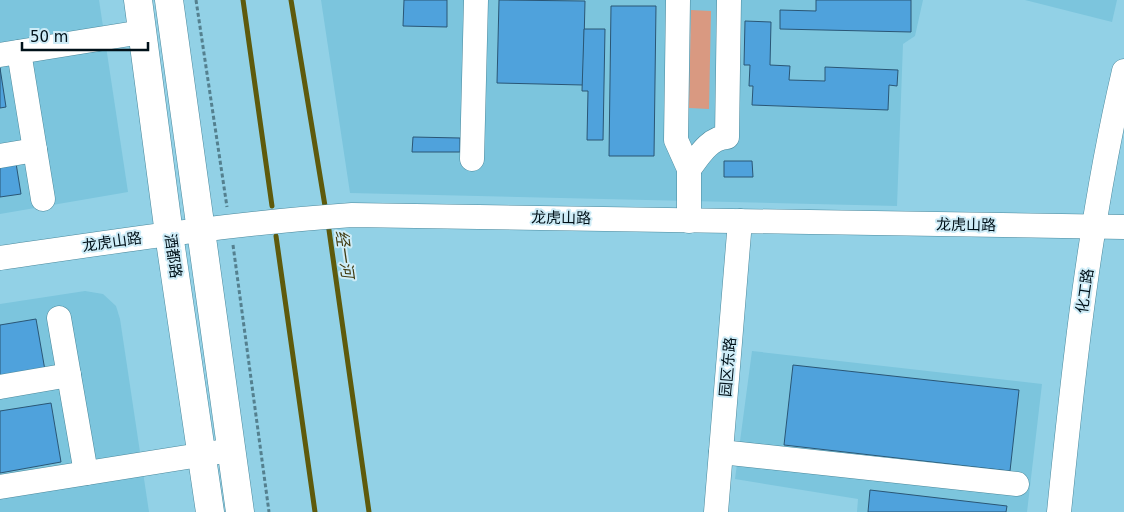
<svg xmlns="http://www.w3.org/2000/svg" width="1124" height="512" viewBox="0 0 1124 512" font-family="'DejaVu Sans','Noto Sans SC',sans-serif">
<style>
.built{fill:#7cc5dd}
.green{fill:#d99981}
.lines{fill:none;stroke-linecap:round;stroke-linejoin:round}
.stream{stroke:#5e5a0c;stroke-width:5}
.building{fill:#4fa2dc;stroke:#2a5675}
.minor-casing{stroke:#4b899d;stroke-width:25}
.major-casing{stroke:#4b899d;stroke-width:29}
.path{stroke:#54808f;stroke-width:3;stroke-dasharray:4 2.5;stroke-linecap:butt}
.minor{stroke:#fff;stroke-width:24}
.major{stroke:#fff;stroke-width:28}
.labels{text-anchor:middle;stroke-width:4;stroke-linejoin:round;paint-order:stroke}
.street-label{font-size:15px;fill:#001119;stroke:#ceecf7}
.water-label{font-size:16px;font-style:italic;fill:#423c13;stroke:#ceecf7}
</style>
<rect width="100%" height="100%" fill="#92d1e6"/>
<!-- built -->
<g class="built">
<polygon points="0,0 99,0 128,192 0,214"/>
<polygon points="321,0 923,0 915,36 903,44 897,206 350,193"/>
<polygon points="1025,0 1117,0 1112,22"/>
<polygon points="85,291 103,294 116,306 120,319 149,512 0,512 0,304"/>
<polygon points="752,351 1042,384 1027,512 857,512 858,499 735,479"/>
</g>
<!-- green -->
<polygon class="green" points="691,10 711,11 709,109 689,108"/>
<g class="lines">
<!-- stream -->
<g class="stream">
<polyline points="243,0 272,206"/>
<polyline points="291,0 326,212"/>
<polyline points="328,223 369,512"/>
<polyline points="276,236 315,512"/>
</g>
</g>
<!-- building -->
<g class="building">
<polygon points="404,0 447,0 447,27 403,26"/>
<polygon points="499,0 585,1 583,85 497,83"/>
<polygon points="816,0 911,0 911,32 780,29 780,10 816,11"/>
<polygon points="611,6 656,6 654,156 609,156"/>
<polygon points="745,21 771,22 770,65 790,66 789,80 825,81 825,67 898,70 897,86 889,85 888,110 752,105 753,86 749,86 750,65 744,65"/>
<polygon points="584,29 605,29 603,140 587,140 588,91 582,91"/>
<polygon points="0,68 6,107 0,108"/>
<polygon points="413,137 460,138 460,152 412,152"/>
<polygon points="15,157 21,194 0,197 0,159"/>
<polygon points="724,161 752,161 753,177 724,177"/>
<polygon points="36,319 46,376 0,383 0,325"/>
<polygon points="793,365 1019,390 1010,471 784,445"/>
<polygon points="51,403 61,462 0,473 0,411"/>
<polygon points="870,490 1007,506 1006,512 868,512"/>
</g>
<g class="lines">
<!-- minor casing -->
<g class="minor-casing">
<g id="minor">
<polyline points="678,0 676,140 689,169 689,221"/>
<polyline points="19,52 43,199"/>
<polyline points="0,55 142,32"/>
<polyline points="0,156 35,150"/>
<polyline points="472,159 476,0"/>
<path d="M689 169C699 156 709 138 727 137L729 0"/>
<path d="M0 258C117 241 234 223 352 215L1124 227"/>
<polyline points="59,318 86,473"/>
<polyline points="0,387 69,375"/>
<polyline points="721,452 1017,484"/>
<polyline points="0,487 231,450"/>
<polyline points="716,512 740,221"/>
<path d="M1059 512C1074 365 1090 216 1124 71"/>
</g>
</g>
<!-- major casing -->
<g class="major-casing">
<g id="major">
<polyline points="138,0 169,234 210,512"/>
<polyline points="169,0 240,512"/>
</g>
</g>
<!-- path -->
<g class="path">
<polyline points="196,0 227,207"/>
<polyline points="233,245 269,512"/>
</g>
<!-- minor -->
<use href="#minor" class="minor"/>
<!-- major -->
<use href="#major" class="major"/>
</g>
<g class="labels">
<!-- street labels -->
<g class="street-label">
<text transform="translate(561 218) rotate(1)" y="5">龙虎山路</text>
<text transform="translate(966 225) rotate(1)" y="5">龙虎山路</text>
<text transform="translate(112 242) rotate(-8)" y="5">龙虎山路</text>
<text transform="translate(173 256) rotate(82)" y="5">酒都路</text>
<text transform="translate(1085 291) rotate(-82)" y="5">化工路</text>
<text transform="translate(728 367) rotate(-85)" y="5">园区东路</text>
</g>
<!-- water labels -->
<g class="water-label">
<text transform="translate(345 254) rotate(82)" y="6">经一河</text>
</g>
</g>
<!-- scale -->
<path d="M22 42v8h126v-8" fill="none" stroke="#001119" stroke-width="2.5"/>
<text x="30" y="42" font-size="15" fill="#001119" stroke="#ceecf7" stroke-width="4" paint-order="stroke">50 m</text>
</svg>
